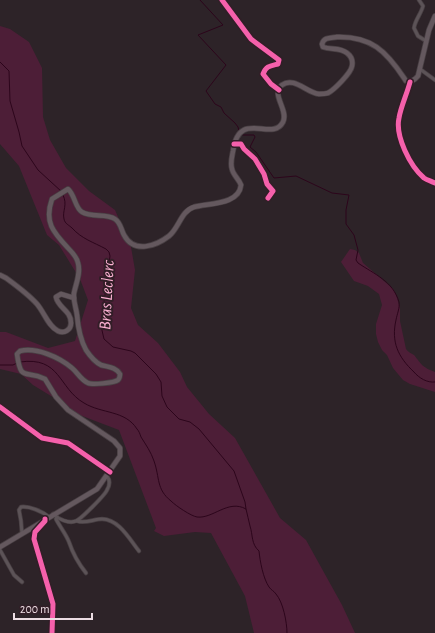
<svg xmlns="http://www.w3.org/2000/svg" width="435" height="633" viewBox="0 0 435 633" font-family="'Alegreya Sans',sans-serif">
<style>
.green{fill:#4d1e37}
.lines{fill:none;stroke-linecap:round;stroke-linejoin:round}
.stream{stroke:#2c051b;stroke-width:1}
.minor-casing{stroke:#483f43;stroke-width:4.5}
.secondary-casing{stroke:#483f43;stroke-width:6}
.minor{stroke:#5c5357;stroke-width:3}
.secondary{stroke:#64585e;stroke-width:4.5}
.cycleway-casing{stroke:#321e27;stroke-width:8}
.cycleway{stroke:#f560ab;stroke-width:5}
.labels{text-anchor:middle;stroke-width:4;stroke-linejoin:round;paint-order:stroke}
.water-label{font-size:17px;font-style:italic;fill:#fbb1d2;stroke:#321e27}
</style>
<rect width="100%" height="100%" fill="#2d2328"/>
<!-- green -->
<g class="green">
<polygon points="0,26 10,29 29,42 42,68 43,117 50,140 66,168 89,191 115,210 131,247 135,270 131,308 138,325 158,343 180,372 187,387 209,414 235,438 280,518 306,540 342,605 355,633 254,633 245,596 211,533 195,532 164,536 154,531 156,528 119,430 77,414 76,416 69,407 33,385 21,374 0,369 0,332 6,332 48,348 75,341 88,300 80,279 59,245 47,235 19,166 0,144"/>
<path d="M350 249 355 250 359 253 363 263 393 289 397 298 400 309V321L406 349C408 352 411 353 414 355 422 365 422 367 435 372V392L410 384 403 380 393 368 387 355 382 350 378 342 376 334V324L382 305 379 294 368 286 354 281 341 262Z"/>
</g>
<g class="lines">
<!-- stream -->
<g class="stream">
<polyline points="200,0 223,25 198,35 226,65 206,91 215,104 221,107 224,113 235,123 238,127 239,131"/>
<polyline points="0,62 9,71 10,101 19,132 22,146 38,170 62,192"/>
<path d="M243 135H254L255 137 250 147 256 152 274 178 296 176 332 193 349 195 346 210V224L354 235 358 250 356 260 358 263C374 274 393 281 399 302 400 308 397 314 396 320 391 342 398 357 414 372 419 378 427 383 435 382"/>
<path d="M63 195C68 205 62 211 64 219 65 224 69 225 72 228 82 239 93 242 106 249L109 252 110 256 101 326 104 339 113 347 131 351 135 353 156 374 161 382 162 396 167 407 179 419 190 422 199 429 234 471 245 502 246 509"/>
<path d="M20 362C61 356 58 388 84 403 102 414 125 410 137 429 139 431 140 434 141 437 146 445 151 452 154 461 160 478 156 489 171 501 176 506 191 516 197 517 213 519 228 499 246 509 247 515 249 520 250 526 253 535 251 544 259 551 260 561 263 578 269 587 271 590 274 591 276 594 283 602 287 622 287 633"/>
<polyline points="0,365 13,365 17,363"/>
</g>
<!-- minor casing -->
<g class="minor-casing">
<g id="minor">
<path d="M222 0 251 39 279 60 278 64C270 66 266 66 263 74L271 84 279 90"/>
<path d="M419 0 423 6C421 14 415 20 414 28L418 36 426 41"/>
<polyline points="420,69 435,80"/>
<path d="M410 82C407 94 401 106 399 118 395 136 410 166 424 178 427 180 431 181 435 183"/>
<polyline points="234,144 241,144 244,149 255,159 264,174 267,184 273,191 268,198"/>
<polyline points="0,407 42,438 68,443 110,472"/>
<path d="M53 514C58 519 69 524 76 521 81 519 105 495 107 490 110 485 110 480 107 476"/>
<path d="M57 517 56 519C60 527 66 534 69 542 73 554 78 563 86 573"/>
<path d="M77 521C85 524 94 519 102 519 119 519 130 540 139 551"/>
<polyline points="44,522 35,532 34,539 53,604 52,633"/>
<path d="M22 534 21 521 19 510 21 507C29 506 42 511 49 517"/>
<polyline points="0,550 14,575 22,582"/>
</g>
</g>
<!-- secondary casing -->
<g class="secondary-casing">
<g id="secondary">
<path d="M0 275 6 278C17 286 28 294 37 304 44 312 48 326 58 331 64 334 71 330 71 323 71 310 58 308 56 297L61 294 74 298"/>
<path d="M0 547 97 489 120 456V448L114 441 68 410 56 397 45 379C25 369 21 383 17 354L20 351C36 347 59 357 72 368 77 372 81 380 88 383 92 385 114 383 118 380 120 378 120 377 120 374 116 367 108 367 101 365 95 362 90 356 86 350 80 339 78 327 77 315 76 307 73 301 74 293 76 283 81 273 78 263 77 257 72 252 68 248 53 232 44 222 52 199L68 189C75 195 75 208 82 212 92 218 106 213 115 219 121 223 121 230 124 235 134 254 156 246 169 236 179 228 181 211 194 207 209 203 239 205 241 185 239 179 233 175 232 169 230 163 232 157 233 151 239 108 272 143 283 122 289 110 270 94 282 85 294 76 307 93 319 94 322 94 325 94 328 93 334 90 351 73 352 66 353 61 351 56 347 53 340 47 331 50 323 47L322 44C324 37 330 38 337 37 371 36 386 51 404 78L406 81 410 82 415 79 418 76 429 30 435 16"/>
</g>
</g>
<!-- minor -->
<use href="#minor" class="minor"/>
<!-- secondary -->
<use href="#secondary" class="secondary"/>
<!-- cycleway casing -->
<g class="cycleway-casing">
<g id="cycleway">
<path d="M222 0 251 39 279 60 278 64C270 66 266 66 263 74L271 84 279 90"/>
<path d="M410 82C407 94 401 106 399 118 395 136 410 166 424 178 427 180 431 181 435 183"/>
<polyline points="234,144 241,144 244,149 255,159 264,174 267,184 273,191 268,198"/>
<polyline points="0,407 42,438 68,443 110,472"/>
<polyline points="45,519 45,521 35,532 34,539 53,604 52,633"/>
</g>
</g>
<!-- cycleway -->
<use href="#cycleway" class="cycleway"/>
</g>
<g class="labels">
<!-- water labels -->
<g class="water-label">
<text transform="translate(106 295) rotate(-87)" y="6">Bras Leclerc</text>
</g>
</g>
<!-- scale -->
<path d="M14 613v6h78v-6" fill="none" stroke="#ecdde3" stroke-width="2"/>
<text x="20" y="613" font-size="12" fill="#ecdde3" stroke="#321e27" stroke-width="3" paint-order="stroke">200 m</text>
</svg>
